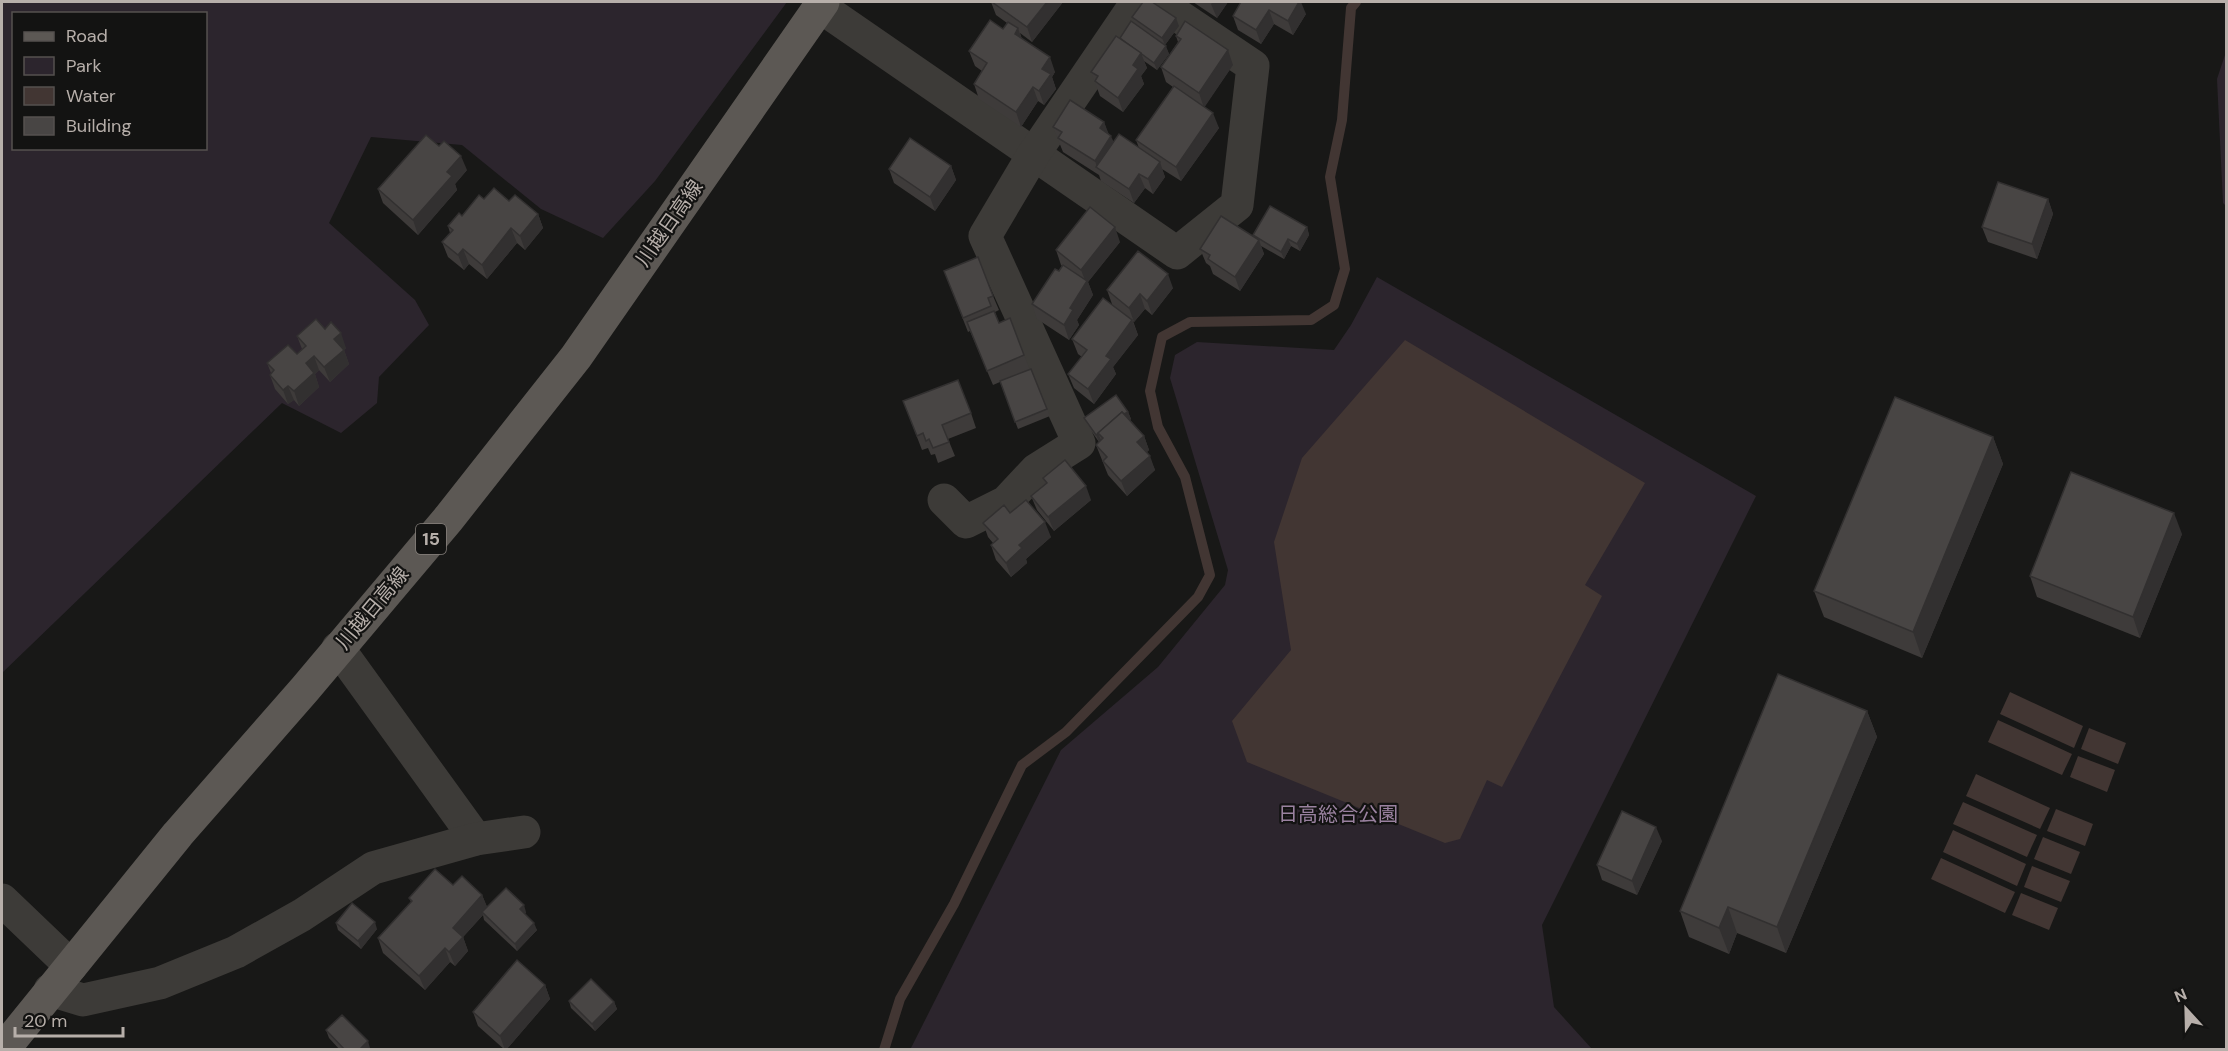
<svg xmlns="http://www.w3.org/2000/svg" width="2228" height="1051" viewBox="0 0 2228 1051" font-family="'DM Sans','Noto Sans JP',sans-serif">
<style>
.green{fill:#2c252d;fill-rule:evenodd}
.water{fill:#423633}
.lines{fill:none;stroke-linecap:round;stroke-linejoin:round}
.stream{stroke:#423633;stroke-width:10}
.street{stroke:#3d3b38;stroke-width:33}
.primary{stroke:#5c5854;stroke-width:33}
.wall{fill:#3e3b3a}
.shaded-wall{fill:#323030}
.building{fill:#484544;stroke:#323030;stroke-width:1.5}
.labels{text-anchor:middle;stroke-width:4.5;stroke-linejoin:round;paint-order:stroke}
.shield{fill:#131312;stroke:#86807c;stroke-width:1.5}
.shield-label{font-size:18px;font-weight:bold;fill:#b7afaa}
.street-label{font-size:20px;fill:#b7afaa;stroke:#131312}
.park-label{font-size:20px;fill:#9a82a0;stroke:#131312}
</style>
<rect width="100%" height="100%" fill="#181817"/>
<!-- green -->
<g class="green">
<path d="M2 2H787L655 181 603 238 541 209 462 145 371 137 329 223 415 300 429 325 379 377 377 403 341 433 282 403 2 673ZM14 14H206V148H14Z"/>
<polygon points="2226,52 2226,206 2223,203 2217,79"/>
<polygon points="1377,277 1756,496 1542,925 1554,1007 1592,1049 910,1050 1061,750 1158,667 1225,585 1228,570 1170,378 1175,355 1197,342 1334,350 1351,325"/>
</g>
<!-- water -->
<g class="water">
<polygon points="1405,340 1645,483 1585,585 1602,596 1502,787 1487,780 1460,839 1445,843 1247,762 1232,721 1291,650 1274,542 1302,458"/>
<polygon points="2010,692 2083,726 2074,748 2000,714"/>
<polygon points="1998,720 2072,754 2062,775 1988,742"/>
<polygon points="2089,728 2126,743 2118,764 2081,749"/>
<polygon points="2078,756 2115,770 2107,792 2070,777"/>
<polygon points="1976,774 2050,808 2040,829 1966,796"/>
<polygon points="1963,802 2037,835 2027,857 1953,824"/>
<polygon points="2056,809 2093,824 2085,846 2047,831"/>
<polygon points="1953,830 2026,864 2017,886 1943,852"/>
<polygon points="2043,837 2080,852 2071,874 2034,859"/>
<polygon points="1941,858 2015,892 2005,913 1931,879"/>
<polygon points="2032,866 2070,881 2061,902 2024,887"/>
<polygon points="2021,893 2058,908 2049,930 2012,915"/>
</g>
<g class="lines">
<!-- stream -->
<polyline class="stream" points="884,1050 900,999 954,904 1022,765 1066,732 1198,597 1210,575 1185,477 1158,427 1150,391 1162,337 1190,322 1311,320 1334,305 1345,269 1330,177 1342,120 1351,8 1356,2"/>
<!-- street -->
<g class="street">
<polyline points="819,6 1177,253 1237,205 1253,66 1158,2"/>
<polyline points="944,500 966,522 1006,502 1036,470 1079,443 985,236 1033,155 1137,2"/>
<polyline points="338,648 476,839"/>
<polyline points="2,900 71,966"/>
<polyline points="50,990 83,1000 160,983 236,952 302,915 373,868 476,839 524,832"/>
</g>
<!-- primary -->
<polyline class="primary" points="3,1050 178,834 305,689 449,518 576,357 823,2"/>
</g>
<!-- wall -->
<g class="wall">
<polygon points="991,2 1063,2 1032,42 1020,33 1022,39 1055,72 1052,77 1056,89 1044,105 1038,101 1021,127 979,99 974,84 982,71 975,66 969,51 1003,29 1007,23 996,15"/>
<polygon points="1193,2 1228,2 1217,18"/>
<polygon points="1241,2 1306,14 1293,35 1274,24 1261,44 1238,30 1233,16"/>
<polygon points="1132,17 1179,26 1165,45 1169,54 1157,70 1144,61 1147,68 1141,76 1144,84 1123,112 1100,96 1091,72 1120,38 1135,24"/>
<polygon points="1176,36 1233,65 1204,107 1219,128 1181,181 1162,169 1165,177 1153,194 1145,188 1134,203 1101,181 1099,175 1063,152 1053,127 1104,122 1108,134 1113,141 1139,148 1136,140 1173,87 1166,82 1161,67 1178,42"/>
<polygon points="951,166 956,180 935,211 894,183 889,169"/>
<polygon points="467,170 455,184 457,190 418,235 383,203 378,189"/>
<polygon points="484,199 509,201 538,214 543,228 525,250 517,243 487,279 469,264 464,270 448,257 442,242 450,233 448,226"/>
<polygon points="2048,199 2053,214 2037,259 1988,242 1982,227"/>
<polygon points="1307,227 1309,235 1300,251 1291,246 1284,259 1261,246 1264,254 1240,291 1213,274 1210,266 1206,263 1200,249 1253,236"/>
<polygon points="1120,242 1088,282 1093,295 1077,320 1079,325 1069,340 1037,319 1032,304 1062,266 1061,265 1056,250"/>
<polygon points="944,271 993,296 999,310 995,312 999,323 1024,355 1030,370 1031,369 1050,416 1018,429 1000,382 993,385 970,331 968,332"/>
<polygon points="1173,288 1152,315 1145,309 1134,322 1133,321 1138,335 1113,367 1116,374 1094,404 1074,388 1068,374 1082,357 1078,354 1072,339 1112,304 1107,290"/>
<polygon points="325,329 346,348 344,350 349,364 330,382 319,370 315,374 319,387 299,406 294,400 288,404 275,389 270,375 271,373 267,363 297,354 302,349 297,336"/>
<polygon points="903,401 971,413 976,428 948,439 955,456 938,463 935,454 931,455 928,448 922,450"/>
<polygon points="1128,412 1131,419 1130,420 1144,436 1149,450 1147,452 1155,470 1127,496 1108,475 1096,445 1099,442 1087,425 1084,418"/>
<polygon points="1993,437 2003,464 1922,658 1824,617 1814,591"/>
<polygon points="1043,478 1091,500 1054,531 1037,510 1031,496 1045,484"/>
<polygon points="1010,513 1051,537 1026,559 1027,563 1011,577 996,560 991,545 993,543 988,537 983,523"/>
<polygon points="2182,534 2140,638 2037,597 2030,576"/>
<polygon points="1867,711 1877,737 1786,953 1737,933 1729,954 1689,937 1680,911"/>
<polygon points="1662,841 1637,895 1602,880 1597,865"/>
<polygon points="453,885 482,895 487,907 526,912 525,914 537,930 517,951 484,920 483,915 463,937 468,951 455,966 450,962 425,990 383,953 378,938 411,902 409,898"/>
<polygon points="336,923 377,929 361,949 338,930"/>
<polygon points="545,985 550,999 506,1050 505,1050 478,1026 473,1012"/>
<polygon points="569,1001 614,1002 617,1009 595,1031 571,1008"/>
<polygon points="326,1030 370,1048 369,1050 340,1050 329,1038"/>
</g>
<!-- shaded-wall -->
<g class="shaded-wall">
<polygon points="1047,2 1063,2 1032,42 1027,27"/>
<polygon points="1213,2 1228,2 1217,18 1211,4"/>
<polygon points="1299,2 1301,2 1306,14 1293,35 1288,21"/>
<polygon points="1269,10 1274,24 1261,44 1256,30"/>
<polygon points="1176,18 1179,26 1165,45 1162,38"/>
<polygon points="1018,28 1023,43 1015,34"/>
<polygon points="1166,46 1169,54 1157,70 1154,63"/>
<polygon points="1228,50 1233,65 1204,108 1199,93"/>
<polygon points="1141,53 1147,68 1141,76 1144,84 1123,112 1118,98 1133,65"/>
<polygon points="1050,57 1055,72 1052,77 1056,89 1044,105 1039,91 1042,69"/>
<polygon points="1033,87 1038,101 1021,127 1016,112"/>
<polygon points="1213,113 1219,128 1181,181 1176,167"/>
<polygon points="1104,122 1110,137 1100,128"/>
<polygon points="1111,136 1117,150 1097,167 1095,161"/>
<polygon points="461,156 467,170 455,184 457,190 418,235 413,220 447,172"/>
<polygon points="1160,162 1165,177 1153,194 1148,179"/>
<polygon points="951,166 956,180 935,211 930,197"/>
<polygon points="1139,174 1145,188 1134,203 1129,189"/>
<polygon points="2048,199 2053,214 2037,259 2032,244"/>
<polygon points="538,214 543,228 525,250 520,236"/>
<polygon points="1115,227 1120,242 1088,282 1093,295 1077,320 1079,325 1069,340 1064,325 1070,308 1086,283 1081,270"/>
<polygon points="1307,227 1309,235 1300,251 1297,244"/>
<polygon points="511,228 517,243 487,279 482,265"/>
<polygon points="1288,239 1291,246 1284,259 1281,252"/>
<polygon points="1259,240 1264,254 1240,291 1235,277"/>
<polygon points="463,249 469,264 464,270 458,255"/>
<polygon points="1168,274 1173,288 1152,315 1147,301"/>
<polygon points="1140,294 1145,309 1134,322 1129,308"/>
<polygon points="1132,320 1138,335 1113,367 1116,374 1094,404 1088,389 1106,356"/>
<polygon points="341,333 346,348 344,350 349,364 330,382 324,367 334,339"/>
<polygon points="314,356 319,370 315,374 319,387 299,406 294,391 306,363"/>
<polygon points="288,386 294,400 288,404 283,390"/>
<polygon points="1128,412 1131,419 1103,439 1098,433"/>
<polygon points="1098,433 1101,440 1099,442 1096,435"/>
<polygon points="1144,436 1149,450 1142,456 1137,442"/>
<polygon points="1993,437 2003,464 1922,658 1913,632"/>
<polygon points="1150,456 1155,470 1127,496 1121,481"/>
<polygon points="1086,486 1091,500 1054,531 1048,517"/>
<polygon points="2174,513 2182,534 2140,638 2133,617"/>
<polygon points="1045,522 1051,537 1026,559 1027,563 1011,577 1006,563 1019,545"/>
<polygon points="1867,711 1877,737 1786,953 1777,927"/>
<polygon points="1656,827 1662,841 1637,895 1632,881"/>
<polygon points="482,895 488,909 482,912 483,915 463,937 468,951 455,966 449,952 453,928"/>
<polygon points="524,905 526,912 522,917 520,909"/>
<polygon points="1728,907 1737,933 1729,954 1719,928"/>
<polygon points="375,922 377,929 361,949 358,941"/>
<polygon points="534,923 537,930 517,951 515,944"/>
<polygon points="445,948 450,962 425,990 419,976"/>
<polygon points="545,985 550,999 506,1050 505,1050 500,1036"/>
<polygon points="614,1002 617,1009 595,1031 592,1024"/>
<polygon points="368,1041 370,1048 369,1050 359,1050"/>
</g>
<!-- building -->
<g class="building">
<polygon points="992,2 1047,2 1027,27"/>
<polygon points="1143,2 1152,2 1176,18 1162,38 1132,17"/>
<polygon points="1241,2 1299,2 1288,21 1269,10 1256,30 1233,16"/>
<polygon points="990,20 1003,29 1008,22 1018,28 1015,34 1050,57 1042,69 1051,74 1039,91 1033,87 1016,112 974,84 987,63 969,51"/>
<polygon points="1131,21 1166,46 1154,63 1120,38"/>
<polygon points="1185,21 1228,50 1199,93 1161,67 1181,39 1176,36"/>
<polygon points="1116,36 1141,53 1133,65 1138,69 1118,98 1095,81 1098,76 1091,72"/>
<polygon points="1174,86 1213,113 1176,167 1136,140"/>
<polygon points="1070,100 1104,122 1100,128 1111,136 1095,161 1058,138 1062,132 1053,127"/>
<polygon points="1119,134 1160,162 1148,179 1139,174 1129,189 1096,167"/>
<polygon points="426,135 439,146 444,141 461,156 447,172 452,176 413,220 378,189"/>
<polygon points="910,138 951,166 930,197 889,169"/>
<polygon points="1998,182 2048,199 2032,244 1982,227"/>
<polygon points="494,188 509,201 515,195 538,214 520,236 511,228 482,265 463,249 458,255 442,242 453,230 448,226 459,213 462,216 479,195 484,199"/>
<polygon points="1270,206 1307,227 1297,244 1288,239 1281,252 1253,235"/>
<polygon points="1090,207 1115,227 1081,270 1056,250"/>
<polygon points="1221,216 1259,240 1235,277 1208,259 1210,255 1200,249"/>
<polygon points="1138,251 1168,274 1147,301 1140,294 1129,308 1107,290"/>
<polygon points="978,257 993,296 988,298 991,306 963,318 944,271"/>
<polygon points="1063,265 1087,281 1070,308 1073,310 1064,325 1032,304 1055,269 1059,271"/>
<polygon points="1103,298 1132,320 1106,356 1111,359 1088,389 1068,374 1087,350 1072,339"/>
<polygon points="994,311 999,323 1010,318 1024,355 987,371 967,322"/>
<polygon points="316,319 325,329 331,322 341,333 334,339 344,350 324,367 314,356 306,363 314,373 294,391 288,386 283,390 270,375 274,370 267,363 288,345 297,354 306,346 297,336"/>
<polygon points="1031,369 1047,409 1015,422 1000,381"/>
<polygon points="958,380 971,413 942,425 949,442 933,448 929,439 926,441 923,433 917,436 903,401"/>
<polygon points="1116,395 1128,412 1124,414 1122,412 1096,435 1084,418"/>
<polygon points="1895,397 1993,437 1913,632 1814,591"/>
<polygon points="1122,412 1144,436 1137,442 1150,456 1121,481 1103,461 1107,457 1096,445 1103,438 1098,433"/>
<polygon points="1065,460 1086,486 1048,517 1031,496 1047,483 1043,478"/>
<polygon points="2071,472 2174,513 2133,617 2030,576"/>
<polygon points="1026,500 1045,522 1019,545 1022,548 1006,563 991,545 998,539 983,523 1004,505 1010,513"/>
<polygon points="1778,674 1867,711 1777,927 1728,907 1719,928 1680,911"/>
<polygon points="1622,811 1656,827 1632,881 1597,865"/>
<polygon points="435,869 453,885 462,876 482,895 453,928 463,937 449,952 445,948 419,976 378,938 412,901 409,898"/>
<polygon points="506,888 524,905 520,909 534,923 515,944 482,912"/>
<polygon points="352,903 375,922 358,941 336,923"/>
<polygon points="517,960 545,985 500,1036 473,1012"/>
<polygon points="591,979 614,1002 592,1024 569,1001"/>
<polygon points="342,1015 368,1041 359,1050 345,1050 326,1030"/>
</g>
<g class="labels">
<!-- shield labels -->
<rect class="shield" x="416" y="524" width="30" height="30" rx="4.5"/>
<g class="shield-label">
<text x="431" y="545">15</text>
</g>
<!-- street labels -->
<g class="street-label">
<text transform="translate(669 223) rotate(-55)" y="7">川越日高線</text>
<text transform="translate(372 608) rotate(-50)" y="7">川越日高線</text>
</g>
<!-- park labels -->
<g class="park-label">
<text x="1338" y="821">日高総合公園</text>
</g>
</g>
<!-- border -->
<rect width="2228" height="1051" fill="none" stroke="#b7afaa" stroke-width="6"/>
<!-- legend -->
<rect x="12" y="12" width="195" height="138" fill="#131312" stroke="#55514f" stroke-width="1.5"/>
<rect x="24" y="32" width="30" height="9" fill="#5c5854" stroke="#55514f" stroke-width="1.5"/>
<text x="66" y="42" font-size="18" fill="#b7afaa">Road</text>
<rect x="24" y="57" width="30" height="18" fill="#2c252d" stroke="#55514f" stroke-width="1.5"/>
<text x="66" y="72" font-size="18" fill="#b7afaa">Park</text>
<rect x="24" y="87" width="30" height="18" fill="#423633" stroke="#55514f" stroke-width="1.5"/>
<text x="66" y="102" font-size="18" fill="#b7afaa">Water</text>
<rect x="24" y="117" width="30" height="18" fill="#484544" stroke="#55514f" stroke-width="1.5"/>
<text x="66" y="132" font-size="18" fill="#b7afaa">Building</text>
<!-- north arrow -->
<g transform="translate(2186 1009) rotate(338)" stroke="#131312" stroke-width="4.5" paint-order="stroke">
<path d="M0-4.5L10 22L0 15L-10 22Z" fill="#b7afaa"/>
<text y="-9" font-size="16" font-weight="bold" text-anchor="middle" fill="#b7afaa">N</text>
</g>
<!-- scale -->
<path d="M15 1027v9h108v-9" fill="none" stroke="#b7afaa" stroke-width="3"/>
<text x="24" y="1027" font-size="18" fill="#b7afaa" stroke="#131312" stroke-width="4.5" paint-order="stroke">20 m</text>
</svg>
